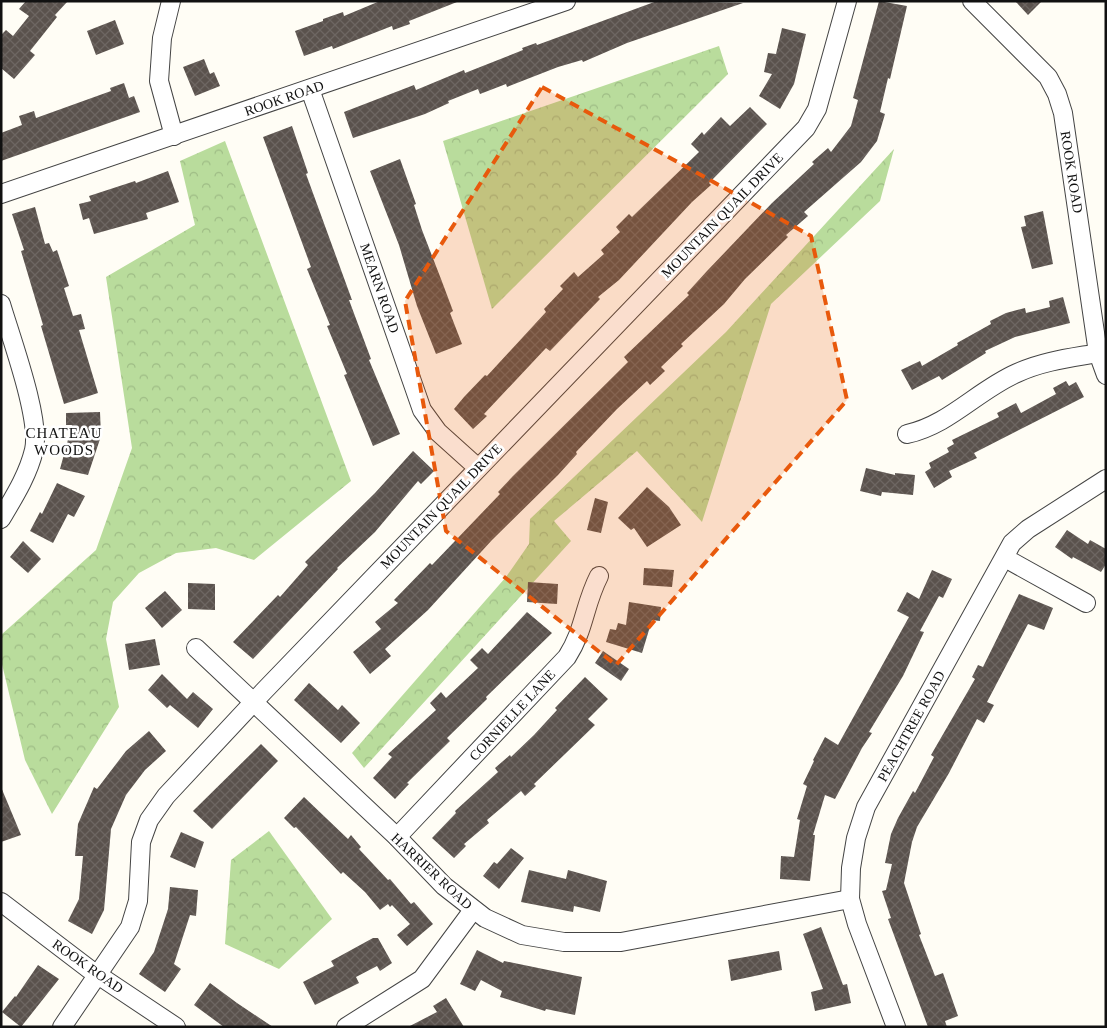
<svg xmlns="http://www.w3.org/2000/svg" width="1107" height="1028" viewBox="0 0 1107 1028" font-family="Georgia,serif">
<style>
.forest{fill:url(#forest-crowns)}
.building{fill:url(#building-cross-hatch)}
.lines{fill:none;stroke-linecap:round;stroke-linejoin:round}
.street-casing{stroke:#444;stroke-width:20}
.street{stroke:#fff;stroke-width:18}
.marked{fill:#e8590c;fill-opacity:0.2;stroke:#e8590c;stroke-width:4;stroke-dasharray:10 6;stroke-linejoin:round}
.labels{text-anchor:middle;stroke-width:5;stroke-linejoin:round;paint-order:stroke}
.street-label{font-size:14px;fill:#111;stroke:#fff}
.neighbourhood-label{font-size:15px;letter-spacing:1px;fill:#111;stroke:#fff}
</style>
<defs>
<pattern id="forest-crowns" width="20" height="18" patternUnits="userSpaceOnUse" patternTransform="scale(1.25)"><rect width="20" height="18" fill="#b9dc9c"/><path d="M2 6a3 3 0 1 1 6 0M12 15a3 3 0 1 1 6 0" fill="none" stroke="#9ebc85"/></pattern>
<pattern id="building-cross-hatch" width="8" height="8" patternUnits="userSpaceOnUse" patternTransform="scale(1.25)"><rect width="8" height="8" fill="#5a524d"/><path d="M0 0l8 8M0 8l8-8" fill="none" stroke="#6d6662"/></pattern>
</defs>
<rect width="100%" height="100%" fill="#fffdf5"/>
<!-- forest -->
<g class="forest">
<polygon points="719,46 728,74 492,309 443,141"/>
<polygon points="225,141 351,481 254,560 216,548 176,553 139,573 113,602 106,639 119,707 52,814 25,760 1,660 1,635 96,550 132,448 106,277 195,225 180,161"/>
<polygon points="894,149 880,201 771,304 702,522 637,451 554,521 571,541 364,768 352,753 506,577 529,544 530,519 726,332"/>
<polygon points="269,831 332,919 279,969 225,944 231,860"/>
</g>
<!-- building -->
<g class="building">
<polygon points="26,1 68,1 55,15 57,17 30,51 35,55 14,79 1,68 1,35 6,30 13,36 29,16 19,9"/>
<polygon points="380,1 457,2 409,21 410,24 393,30 392,26 333,49 332,46 304,56 295,31 323,21 323,19 343,12 344,16"/>
<polygon points="657,1 743,3 627,43 583,62 582,60 558,67 507,87 506,84 480,94 478,89 448,101 449,103 425,114 353,138 344,112 414,85 416,90 464,70 465,73 523,50 522,48 536,43 537,45"/>
<polygon points="879,1 907,6 890,79 888,78 880,112 885,114 877,141 861,162 804,212 808,216 786,235 788,237 745,279 724,304 681,344 683,346 661,367 665,371 650,385 647,381 617,409 576,452 577,454 558,475 492,540 428,610 385,649 391,656 370,674 353,652 381,629 375,622 398,603 394,600 430,563 432,565 500,494 498,492 513,476 628,362 624,357 689,295 687,293 707,271 772,203 814,164 812,162 828,148 831,152 851,126 858,100 853,98"/>
<polygon points="1015,1 1042,1 1028,15"/>
<polygon points="115,20 124,44 96,55 87,31"/>
<polygon points="782,28 806,34 794,84 780,109 759,96 772,74 764,72 768,53 776,54"/>
<polygon points="204,59 210,74 214,72 220,86 195,96 183,67"/>
<polygon points="124,83 129,98 134,96 140,112 1,161 1,133 22,125 19,116 34,111 36,118 111,91 110,88"/>
<polygon points="750,107 767,124 709,183 711,185 692,202 619,280 598,297 600,299 550,351 546,348 484,414 487,416 473,429 454,409 464,397 485,375 487,376 546,312 544,309 563,289 560,286 574,272 578,277 604,254 601,250 620,232 616,227 629,214 632,217 699,152 691,144 702,132 704,135 721,117 730,126"/>
<polygon points="292,126 308,173 306,174 352,300 349,300 371,359 369,360 400,434 373,446 344,375 347,374 327,326 330,325 307,269 311,267 263,137"/>
<polygon points="400,159 416,204 414,205 422,230 441,279 453,311 450,313 462,344 436,354 417,306 399,245 370,171"/>
<polygon points="168,171 179,202 146,213 148,219 94,234 89,218 83,220 79,204 91,201 89,196 135,181 136,183"/>
<polygon points="35,207 45,244 49,243 53,252 57,250 69,286 64,288 73,316 81,314 85,329 79,330 98,393 64,404 41,326 43,325 21,251 24,250 12,214"/>
<polygon points="1043,211 1053,264 1032,269 1021,227 1026,226 1024,216"/>
<polygon points="1063,297 1070,323 1015,337 985,351 986,353 942,380 939,376 912,390 901,370 920,361 922,366 958,345 957,343 991,324 990,321 1006,313 1025,308 1026,313 1050,307 1049,301"/>
<polygon points="1066,381 1069,386 1076,382 1084,397 974,453 977,458 949,471 952,477 934,488 925,472 931,468 929,463 949,452 947,448 954,444 952,440 999,417 997,413 1016,403 1021,413 1056,394 1053,388"/>
<polygon points="100,412 101,436 88,475 60,469 72,425 66,425 66,413"/>
<polygon points="413,451 434,471 421,484 418,481 375,532 337,568 338,569 253,659 233,642 278,595 280,597 308,565 305,562 375,493"/>
<polygon points="866,468 895,475 895,473 915,475 913,495 882,492 881,496 860,491"/>
<polygon points="57,483 85,496 74,517 68,514 53,543 30,531 40,512 42,514"/>
<polygon points="647,487 669,507 681,525 647,547 634,528 631,530 618,518"/>
<polygon points="595,498 608,502 601,533 587,530"/>
<polygon points="1067,530 1088,544 1090,540 1106,549 1106,564 1101,572 1073,557 1072,559 1055,547"/>
<polygon points="23,541 41,559 28,573 10,557"/>
<polygon points="644,568 674,570 672,587 643,585"/>
<polygon points="932,570 952,579 943,598 939,596 920,631 924,632 903,676 869,732 872,733 862,748 835,799 825,795 813,835 815,835 810,881 780,879 781,856 794,857 800,820 797,819 807,786 803,784 814,761 813,760 825,737 838,745 909,617 897,611 907,592 919,599"/>
<polygon points="528,582 558,584 557,604 527,602"/>
<polygon points="188,583 215,584 215,610 188,609"/>
<polygon points="165,591 182,610 162,628 145,608"/>
<polygon points="1019,594 1053,608 1044,630 1028,624 987,702 994,705 984,723 977,719 949,773 917,827 912,842 904,883 921,934 919,935 935,976 943,973 958,1016 945,1021 947,1027 928,1027 888,919 891,918 882,891 886,890 892,864 885,863 891,834 898,818 913,791 915,793 934,757 931,755 975,679 972,677 978,665 983,667"/>
<polygon points="629,602 661,607 660,621 652,620 642,653 606,642 610,629 616,630 618,623 626,625"/>
<polygon points="527,612 552,633 486,697 487,699 447,738 450,741 407,783 409,784 395,799 373,778 392,757 388,754 436,710 430,703 441,692 446,698 478,668 470,660 482,648 488,654"/>
<polygon points="155,639 160,665 129,670 125,644"/>
<polygon points="603,651 629,669 621,681 595,663"/>
<polygon points="162,674 187,699 193,692 213,709 198,728 170,705 167,708 148,690"/>
<polygon points="585,677 608,699 588,719 595,725 534,784 536,786 525,796 521,791 487,820 489,823 464,844 466,846 454,858 432,838 456,813 455,811 498,772 495,768 510,755 511,757 534,735 557,710 555,708"/>
<polygon points="309,683 338,710 342,705 360,723 341,743 294,700"/>
<polygon points="149,731 166,751 145,770 126,795 111,829 104,910 92,934 68,921 79,899 83,856 75,856 78,824 94,787 97,789 126,751"/>
<polygon points="261,744 278,761 212,829 193,811"/>
<polygon points="1,787 21,835 1,842"/>
<polygon points="304,797 348,839 351,835 361,847 359,849 388,880 390,879 411,904 414,902 433,924 407,946 397,935 410,924 392,905 390,907 388,904 380,910 365,892 343,872 341,874 296,827 294,828 284,818"/>
<polygon points="181,832 204,842 195,868 170,857"/>
<polygon points="511,848 524,858 499,889 483,876 494,862 497,864"/>
<polygon points="529,870 566,879 568,870 607,881 600,912 574,906 573,912 521,902"/>
<polygon points="170,887 198,890 196,916 190,915 174,964 181,969 165,992 139,974 154,952 168,909"/>
<polygon points="821,927 843,985 847,984 851,1003 815,1011 811,992 823,989 803,934"/>
<polygon points="373,938 378,938 392,963 380,971 377,966 356,977 359,983 315,1005 303,982 334,966 331,961"/>
<polygon points="477,950 503,963 504,961 582,977 575,1015 546,1009 545,1011 500,997 502,991 481,980 475,991 460,984"/>
<polygon points="779,951 782,970 731,981 728,960"/>
<polygon points="38,965 59,979 21,1027 2,1012 15,996 16,997"/>
<polygon points="210,983 237,1003 273,1027 224,1027 194,1005"/>
<polygon points="446,998 464,1027 408,1027 437,1012 433,1006"/>
</g>
<g class="lines">
<!-- street casing -->
<g class="street-casing">
<g id="street">
<polyline points="171,1 162,38 159,81 174,136"/>
<polyline points="972,1 1048,77 1057,94 1063,113 1098,353 1106,375"/>
<polyline points="310,89 422,410 438,432 478,468"/>
<polyline points="1,194 566,1"/>
<path d="M1 304C11 338 41 419 34 450 28 475 14 497 1 519"/>
<path d="M907 434C949 425 978 390 1017 373 1043 361 1070 358 1098 353"/>
<polyline points="1005,558 1086,603"/>
<polyline points="196,648 397,837 444,886 485,918 522,935 564,942 621,942 850,899"/>
<path d="M397 837 567 657C585 629 584 605 599 576"/>
<polyline points="1,902 89,969 176,1027"/>
<polyline points="62,1027 130,927 138,901 141,842 149,820 166,796 263,692 806,128 817,109 847,1"/>
<polyline points="346,1027 422,979 473,910"/>
<polyline points="896,1027 857,924 850,899 851,868 856,838 866,807 1012,543 1028,529 1106,479"/>
</g>
</g>
<!-- street -->
<use href="#street" class="street"/>
</g>
<!-- marked area -->
<path class="marked" d="M542 87 811 236 847 400 616 665 446 531 405 301Z"/>
<g class="labels">
<!-- street labels -->
<g class="street-label">
<text transform="translate(284 98) rotate(-19)" y="5">ROOK ROAD</text>
<text transform="translate(1072 172) rotate(81)" y="5">ROOK ROAD</text>
<text transform="translate(722 215) rotate(-46)" y="5">MOUNTAIN QUAIL DRIVE</text>
<text transform="translate(380 288) rotate(71)" y="5">MEARN ROAD</text>
<text transform="translate(441 506) rotate(-46)" y="5">MOUNTAIN QUAIL DRIVE</text>
<text transform="translate(512 715) rotate(-47)" y="5">CORNIELLE LANE</text>
<text transform="translate(911 726) rotate(-61)" y="5">PEACHTREE ROAD</text>
<text transform="translate(432 871) rotate(43)" y="5">HARRIER ROAD</text>
<text transform="translate(88 966) rotate(35)" y="5">ROOK ROAD</text>
</g>
<!-- neighbourhood labels -->
<g class="neighbourhood-label">
<text x="64" y="438">CHATEAU<tspan x="64" dy="17">WOODS</tspan></text>
</g>
</g>
<!-- border -->
<rect width="1107" height="1028" fill="none" stroke="#111111" stroke-width="5"/>
</svg>
